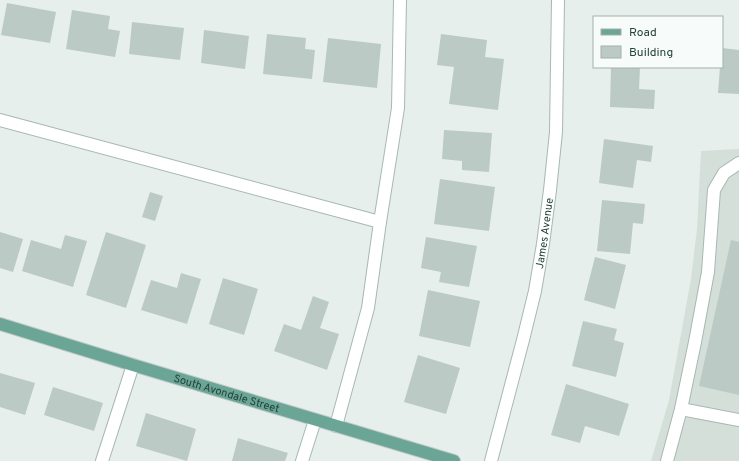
<svg xmlns="http://www.w3.org/2000/svg" width="739" height="461" viewBox="0 0 739 461" font-family="Overpass,sans-serif">
<style>
.built{fill:#d4dfda}
.building{fill:#bbcac4}
.lines{fill:none;stroke-linecap:round;stroke-linejoin:round}
.minor-casing{stroke:#a8b8b2;stroke-width:14}
.major-casing{stroke:#c2cac8;stroke-width:14}
.minor{stroke:#fff;stroke-width:12}
.major{stroke:#6aa596;stroke-width:12}
.labels{text-anchor:middle;stroke-width:3.5;stroke-linejoin:round;paint-order:stroke}
.street-label{font-size:11px;fill:#24423a;stroke:#f7fbf9}
</style>
<rect width="100%" height="100%" fill="#e6efeb"/>
<!-- built -->
<polygon class="built" points="739,149 739,461 651,461 669,400 691,279 697,229 701,151"/>
<!-- building -->
<g class="building">
<polygon points="7,3 56,12 50,43 1,35"/>
<polygon points="72,10 110,16 108,29 120,31 115,57 66,49"/>
<polygon points="132,22 184,28 180,60 129,54"/>
<polygon points="204,30 249,36 245,69 201,63"/>
<polygon points="267,34 306,38 305,49 315,50 312,79 263,74"/>
<polygon points="441,34 487,40 485,57 504,59 498,110 449,104 454,67 437,65"/>
<polygon points="328,38 381,44 377,88 323,82"/>
<polygon points="722,48 739,50 739,94 718,93 720,67 722,67"/>
<polygon points="611,67 640,67 639,89 655,90 654,109 610,107"/>
<polygon points="444,130 492,133 489,172 462,170 462,161 442,159"/>
<polygon points="604,139 653,146 651,162 637,160 633,188 599,183"/>
<polygon points="440,179 495,187 489,231 434,224"/>
<polygon points="150,192 163,196 155,221 142,217"/>
<polygon points="602,200 645,204 643,224 633,223 630,254 597,251"/>
<polygon points="0,232 23,239 13,272 0,268"/>
<polygon points="106,232 146,245 126,308 86,295"/>
<polygon points="65,235 87,241 73,287 22,271 31,240 61,249"/>
<polygon points="426,237 477,246 469,287 439,282 441,272 421,268"/>
<polygon points="731,240 739,242 739,395 699,386"/>
<polygon points="595,257 626,265 615,309 584,300"/>
<polygon points="181,273 201,279 187,324 141,310 151,280 177,288"/>
<polygon points="223,278 258,289 244,335 209,324"/>
<polygon points="428,290 480,301 470,347 419,336"/>
<polygon points="313,296 329,302 320,328 339,334 327,370 274,351 284,324 301,330"/>
<polygon points="583,321 617,329 614,340 624,343 616,377 572,366"/>
<polygon points="418,355 460,368 446,414 404,402"/>
<polygon points="0,373 35,383 25,415 0,407"/>
<polygon points="566,384 629,404 619,436 585,426 580,443 551,435"/>
<polygon points="53,387 103,403 94,431 44,415"/>
<polygon points="146,413 196,429 187,461 136,446"/>
<polygon points="238,438 288,453 285,461 232,461"/>
</g>
<g class="lines">
<!-- minor casing -->
<g class="minor-casing">
<g id="minor">
<polyline points="0,120 380,222"/>
<polyline points="681,409 739,420"/>
<polyline points="336,426 368,308 380,222 398,108 400,0"/>
<polyline points="102,461 133,365"/>
<polyline points="302,461 315,420"/>
<path id="s1" d="M491 461 523 340 535 291 543 244 550 190 556 132 558 0"/>
<polyline points="667,461 681,409 695,342 708,272 714,190 724,173 739,163"/>
</g>
</g>
<!-- major casing -->
<g class="major-casing">
<g id="major">
<path id="s2" d="M0 324 133 365 454 461"/>
</g>
</g>
<!-- minor -->
<use href="#minor" class="minor"/>
<!-- major -->
<use href="#major" class="major"/>
</g>
<g class="labels">
<!-- street labels -->
<g class="street-label">
<text dy="4" stroke="none"><textPath href="#s1" startOffset="234">James Avenue</textPath></text>
<text dy="4" stroke="none"><textPath href="#s2" startOffset="237">South Avondale Street</textPath></text>
</g>
</g>
<!-- legend -->
<rect x="593" y="16" width="130" height="52" fill="#f7fbf9" stroke="#a3b1ad"/>
<rect x="601" y="29" width="20" height="6" fill="#6aa596" stroke="#a3b1ad"/>
<text x="629" y="36" font-size="12" fill="#24423a">Road</text>
<rect x="601" y="46" width="20" height="12" fill="#bbcac4" stroke="#a3b1ad"/>
<text x="629" y="56" font-size="12" fill="#24423a">Building</text>
</svg>
